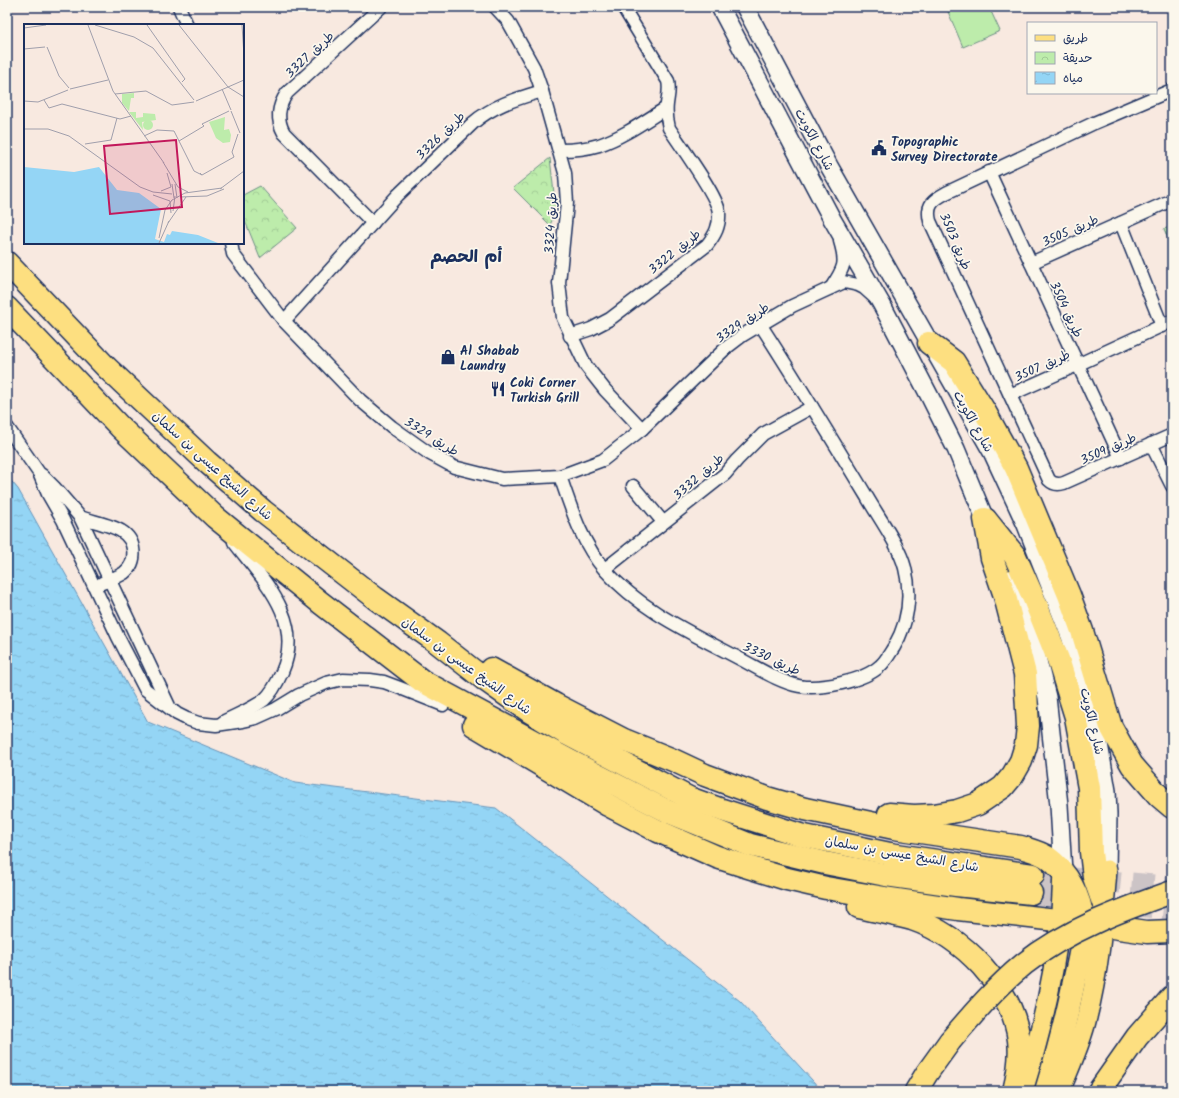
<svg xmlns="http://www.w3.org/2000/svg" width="1179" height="1098" viewBox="0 0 1179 1098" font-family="Kalam,'Playpen Sans Arabic',sans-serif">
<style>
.park{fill:url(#park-crowns);stroke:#6c8e84}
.pitch{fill:#bdecab;stroke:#6c8e84}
.water{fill:url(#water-ripples);stroke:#6493b9}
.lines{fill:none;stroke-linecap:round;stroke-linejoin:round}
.motorway-tunnel{stroke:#ccc4c6;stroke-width:22;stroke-dasharray:22 11;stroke-linecap:butt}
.minor-casing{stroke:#1b2f5e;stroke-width:15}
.secondary-casing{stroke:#1b2f5e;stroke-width:20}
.primary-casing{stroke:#1b2f5e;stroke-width:22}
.motorway-casing{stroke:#1b2f5e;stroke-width:25}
.minor{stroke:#fbf7ec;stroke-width:12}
.secondary{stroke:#fbf7ec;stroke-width:17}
.primary{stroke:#fddf80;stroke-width:19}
.motorway{stroke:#fddf80;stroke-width:22}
.motorway-bridge-casing{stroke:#1b2f5e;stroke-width:25;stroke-linecap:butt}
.motorway-bridge{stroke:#fddf80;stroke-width:22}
.labels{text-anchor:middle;stroke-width:3.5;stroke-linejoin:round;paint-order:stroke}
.street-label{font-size:13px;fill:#1b2f5e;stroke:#fbf7ec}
.poi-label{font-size:13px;font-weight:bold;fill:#1b2f5e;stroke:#fbf7ec;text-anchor:start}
.district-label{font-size:17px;font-weight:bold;fill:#1b2f5e;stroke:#fbf7ec}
.inset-road{fill:none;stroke:#a09fac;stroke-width:1}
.view{fill:#c2185b;fill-opacity:0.15;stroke:#c2185b;stroke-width:2}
.inset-edge{fill:none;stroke:#1b2f5e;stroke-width:2}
</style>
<defs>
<pattern id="park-crowns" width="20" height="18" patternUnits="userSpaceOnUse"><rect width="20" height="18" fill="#bdecab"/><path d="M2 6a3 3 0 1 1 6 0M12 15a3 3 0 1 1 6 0" fill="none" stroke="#a2cb96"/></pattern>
<pattern id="water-ripples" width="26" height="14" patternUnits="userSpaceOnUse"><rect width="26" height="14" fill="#94d5f5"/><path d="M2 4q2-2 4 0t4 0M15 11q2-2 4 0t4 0" fill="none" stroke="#7fb7d4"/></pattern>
</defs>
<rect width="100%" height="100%" fill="#f8e9e0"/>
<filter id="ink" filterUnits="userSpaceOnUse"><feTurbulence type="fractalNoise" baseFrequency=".025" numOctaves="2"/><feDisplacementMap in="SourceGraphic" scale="8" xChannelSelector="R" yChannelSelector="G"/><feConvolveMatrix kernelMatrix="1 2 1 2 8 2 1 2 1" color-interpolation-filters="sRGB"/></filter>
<g filter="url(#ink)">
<!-- park -->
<g class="park">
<polygon points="550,158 556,211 550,225 513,188"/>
<polygon points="260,186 297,228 260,258 243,216 243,195"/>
</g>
<!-- pitch -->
<g class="pitch">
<polygon points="946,7 989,7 1000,31 963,47"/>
<polygon points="1172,226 1172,242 1169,241 1164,229"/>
</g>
<!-- water -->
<polygon class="water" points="7,476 18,489 148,722 295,783 496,808 740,1001 822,1091 7,1091"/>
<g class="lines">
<!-- motorway-tunnel -->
<g class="motorway-tunnel">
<polyline points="1033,875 1172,887"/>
<polyline points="1031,893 1082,899"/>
<polyline points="1130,905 1172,909"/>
</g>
<!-- minor casing -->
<g class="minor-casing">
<g id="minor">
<polyline points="179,7 187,25"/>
<polyline points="495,7 508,21 534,68 542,91 565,173 567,203 559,283 563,318 586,366 605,390 642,429"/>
<path d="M1172 90 1094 123 946 193C933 200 926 205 930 221L1049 480C1053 484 1058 485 1064 483L1172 435"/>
<path d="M559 150C572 150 586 149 599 145 623 137 645 121 666 108"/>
<polyline points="989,172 1121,458"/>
<path d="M373 223 284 133C276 119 278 106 287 93L381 7"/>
<polyline points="1121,223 1162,326"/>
<polyline points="231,243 233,254 284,321 360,400 392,427 430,454 454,467 502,479 560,476 603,460 642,429 726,348 743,335 792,306 844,282 858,285 864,288 874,297"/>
<polyline points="1031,263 1172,200"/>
<path d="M831 288C844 268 847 264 840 241"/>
<path d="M284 321 398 195 473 123C494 105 516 99 542 91"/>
<path d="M570 336 591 329 610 319 707 245C715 235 720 226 719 212 717 195 680 145 669 128 667 120 666 112 667 104 668 96 670 89 668 81L623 7"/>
<polyline points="1010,395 1077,365 1172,321"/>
<polyline points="7,427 39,473 48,494 63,520 118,637 145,689 177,714 187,719 198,723 216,725 243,721 256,718 276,709 299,695 326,683 343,679 370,680 384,682 400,688 443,705"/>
<polyline points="1151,444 1172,486"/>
<polyline points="42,475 54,487 80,517 169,706"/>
<path d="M560 476C571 508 582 544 605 570 642 612 696 635 744 661 761 670 780 682 799 686 820 690 864 681 880 666 886 661 890 653 894 647 908 623 912 595 905 568 899 545 879 518 867 497 832 439 797 381 760 324"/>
<polyline points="633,486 663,522"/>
<path d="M80 517C91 521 112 525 121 531 136 540 138 562 124 573 118 577 109 580 102 583"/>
<polyline points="605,569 725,474 737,460 763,434 812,407"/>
<path d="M223 722C236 715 252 709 264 700 272 693 278 681 282 672 305 620 263 580 234 542"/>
</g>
</g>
<!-- secondary casing -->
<g class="secondary-casing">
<g id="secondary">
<polyline points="720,7 832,219 882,305 930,397 956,449 990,531"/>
<polyline points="745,7 829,166 992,452 1026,525 1070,636 1079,665 1097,732 1107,791 1108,814 1107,870"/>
<polyline points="1009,579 1032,637 1047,697 1059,805 1063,872"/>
</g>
</g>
<!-- primary casing -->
<g class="primary-casing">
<g id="primary">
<path d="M1023 1091C1040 1036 1054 979 1060 921 1062 905 1062 888 1063 872"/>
<path d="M1060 1091C1069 1069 1079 1047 1085 1025 1099 974 1103 922 1107 870"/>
</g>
</g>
<!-- motorway casing -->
<g class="motorway-casing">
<g id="motorway">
<polyline points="7,263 107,368 207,462 263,511 375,598 438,643 484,679 529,711 567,734 689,798 722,810 800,835 890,854 1033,875"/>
<polyline points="7,308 120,427 215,517 321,603 422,681 568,760 669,812 750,845 825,863 886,875 956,885 1031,893"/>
<polyline points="929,343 954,362 985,412 1016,468 1069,595 1082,631 1111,727 1132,765 1159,796 1172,807"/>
<polyline points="986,520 1015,556 1034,599 1058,659 1076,717 1089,788 1091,852 1094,877 1104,905 1121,928"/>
<path d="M491 669 556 705 624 740 673 760 705 775 767 798 805 809 894 828 1021 847C1030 850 1039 852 1047 857 1067 871 1081 897 1083 922 1085 940 1076 971 1072 991 1065 1024 1056 1058 1046 1091"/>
<polyline points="474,725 608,805 658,831 717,857 745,866 787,879 826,888 885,898 958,909 1084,923 1147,932 1172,931"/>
<polyline points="889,814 914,816 934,815 957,811 978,804 1003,787 1013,775 1021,761 1026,745 1028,726 1025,674 1005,596 992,558 985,519"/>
<path d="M859 907C876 911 895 914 912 919 962 936 1012 986 1019 1040 1021 1056 1018 1075 1014 1091"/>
<polyline points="916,1091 927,1073 950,1041"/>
<polyline points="1099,1091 1137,1037 1172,997"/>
</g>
</g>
<!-- minor -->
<use href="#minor" class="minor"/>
<!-- secondary -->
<use href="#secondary" class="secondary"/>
<!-- primary -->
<use href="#primary" class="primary"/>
<!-- motorway -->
<use href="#motorway" class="motorway"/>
<!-- motorway-bridge casing -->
<g class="motorway-bridge-casing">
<path id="motorway-bridge" d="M950 1041C973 1014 996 987 1024 964 1067 930 1121 910 1172 892"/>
</g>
<!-- motorway-bridge -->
<use href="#motorway-bridge" class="motorway-bridge"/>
</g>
</g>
<!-- icons -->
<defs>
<g id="civic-bare" transform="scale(1.2)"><path d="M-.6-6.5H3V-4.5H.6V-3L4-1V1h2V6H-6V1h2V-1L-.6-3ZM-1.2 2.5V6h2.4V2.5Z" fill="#1b2f5e" stroke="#fbf7ec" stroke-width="2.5" paint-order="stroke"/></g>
<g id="shop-bare" transform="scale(1.2)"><path d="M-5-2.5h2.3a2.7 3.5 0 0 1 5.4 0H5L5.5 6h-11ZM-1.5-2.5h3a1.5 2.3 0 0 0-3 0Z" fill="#1b2f5e" stroke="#fbf7ec" stroke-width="2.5" paint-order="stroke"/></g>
<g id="restaurant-bare" transform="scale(1.2)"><path d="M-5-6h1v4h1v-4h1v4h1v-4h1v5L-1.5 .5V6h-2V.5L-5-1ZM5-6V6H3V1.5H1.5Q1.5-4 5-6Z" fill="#1b2f5e" stroke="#fbf7ec" stroke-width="2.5" paint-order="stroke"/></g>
</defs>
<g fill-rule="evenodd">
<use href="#civic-bare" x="879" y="148"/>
<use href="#shop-bare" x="448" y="357"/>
<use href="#restaurant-bare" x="498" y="389"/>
</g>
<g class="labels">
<!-- street labels -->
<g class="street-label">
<text transform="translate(309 54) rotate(-43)" y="5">طريق 3327</text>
<text transform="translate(440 135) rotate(-44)" y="5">طريق 3326</text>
<text transform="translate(815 139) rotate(62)" y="5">شارع الكويت</text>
<text transform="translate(550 223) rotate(-87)" y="5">طريق 3324</text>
<text transform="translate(1070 230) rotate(-24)" y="5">طريق 3505</text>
<text transform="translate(956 241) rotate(67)" y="5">طريق 3503</text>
<text transform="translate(674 251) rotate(-39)" y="5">طريق 3322</text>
<text transform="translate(1067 309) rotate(65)" y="5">طريق 3504</text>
<text transform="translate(742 322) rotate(-34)" y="5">طريق 3329</text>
<text transform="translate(1042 365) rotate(-24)" y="5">طريق 3507</text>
<text transform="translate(974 421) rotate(61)" y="5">شارع الكويت</text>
<text transform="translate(432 436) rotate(32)" y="5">طريق 3329</text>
<text transform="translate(1108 448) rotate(-24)" y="5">طريق 3509</text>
<text transform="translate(213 465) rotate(42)" y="5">شارع الشيخ عيسى بن سلمان</text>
<text transform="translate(698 476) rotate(-41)" y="5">طريق 3332</text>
<text transform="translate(772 658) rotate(25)" y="5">طريق 3330</text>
<text transform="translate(467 665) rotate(36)" y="5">شارع الشيخ عيسى بن سلمان</text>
<text transform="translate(1093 721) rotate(77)" y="5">شارع الكويت</text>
<text transform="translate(902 853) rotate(10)" y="5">شارع الشيخ عيسى بن سلمان</text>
</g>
<!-- poi labels -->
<g class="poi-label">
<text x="891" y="146">Topographic<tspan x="891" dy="15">Survey Directorate</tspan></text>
<text x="460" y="355">Al Shabab<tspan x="460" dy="15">Laundry</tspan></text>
<text x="510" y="387">Coki Corner<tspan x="510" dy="15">Turkish Grill</tspan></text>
</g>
<!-- district labels -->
<g class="district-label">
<text x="466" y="262">أم الحصم</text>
</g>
</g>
<!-- overview -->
<g transform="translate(24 24)">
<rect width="220" height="220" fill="#f8e9e0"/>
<path d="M110 69V74H107L105 87 98 79V70ZM105 88H112V94L119 93V89L131 90 132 96 118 98 119 106Z" fill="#bdecab"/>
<path d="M201 93 200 106 205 105 207 111 206 118 199 119 192 114 185 98Z" fill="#bdecab"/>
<path d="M119 101a5 5 0 1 1 10 0a5 5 0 1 1-10 0Z" fill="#bdecab"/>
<path d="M0 143 50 148 75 143 93 166 115 169 137 185 131 215 140 218 143 210 146 211 148 207 174 211 194 219H0Z" fill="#94d5f5"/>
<path class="inset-road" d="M64 1 89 67 140 139M71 1 110 13 129 24 170 76M123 1 161 55 158 58M155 1 204 63M218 1 220 32M0 4 22 1M23 23 35 52 45 64M0 25 21 23M204 63 220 73M46 65 84 56M198 65 207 86M91 70 122 67 148 81 170 78M20 76 25 84 38 80 96 95 107 92M0 77 14 78 44 66M172 77 220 56M207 87 216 109M0 105H24L45 112 116 163 129 168 148 170M120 112 133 106 150 107 170 147 178 151 176 149M155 117 180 102 178 100 205 87M61 120 87 116 93 94M210 133 208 128 214 110M139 138 154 163 164 168M178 151 210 133M148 160 150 174M151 160 153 174M196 165 220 147M137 167 147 163 143 149M129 171 146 177 147 189M156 173 183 172 200 165M149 187 151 172M144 199 162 173M135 214 141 186 148 176 161 169 198 164M135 219 145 197"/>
<path class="view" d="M152 116 158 183 86 190 80 122Z"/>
<rect width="220" height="220" class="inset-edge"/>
</g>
<!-- margin -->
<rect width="1179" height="1098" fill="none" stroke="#fbf7ec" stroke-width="24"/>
<rect x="12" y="12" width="1155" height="1074" fill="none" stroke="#1b2f5e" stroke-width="1.5" filter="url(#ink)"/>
<!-- legend -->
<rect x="1027" y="22" width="130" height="72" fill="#fbf7ec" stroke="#a1a7b3"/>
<rect x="1035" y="35" width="20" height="6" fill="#fddf80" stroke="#a1a7b3"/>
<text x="1063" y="42" font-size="12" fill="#1b2f5e">طريق</text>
<rect x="1035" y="52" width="20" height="12" fill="url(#park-crowns)" stroke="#a1a7b3"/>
<text x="1063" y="62" font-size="12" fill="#1b2f5e">حديقة</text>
<rect x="1035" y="72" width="20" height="12" fill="url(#water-ripples)" stroke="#a1a7b3"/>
<text x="1063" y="82" font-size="12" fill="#1b2f5e">مياه</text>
</svg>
